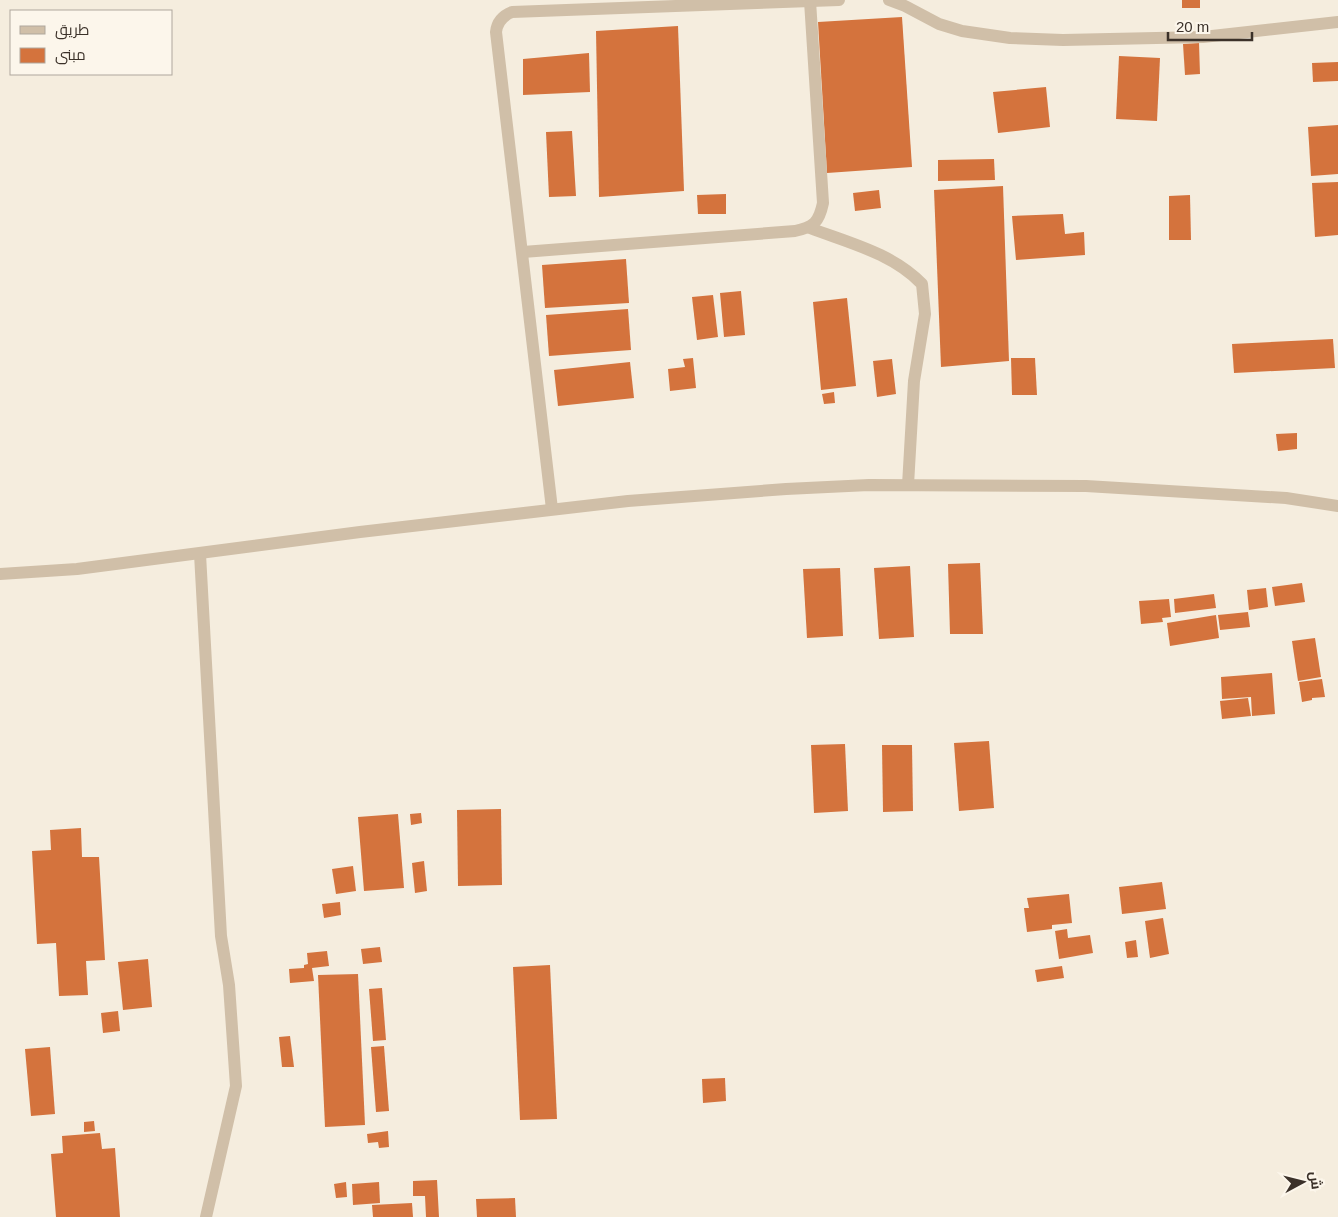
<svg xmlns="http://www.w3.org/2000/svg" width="1338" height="1217" viewBox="0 0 1338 1217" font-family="Arial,Cairo,sans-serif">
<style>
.building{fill:#d4733d}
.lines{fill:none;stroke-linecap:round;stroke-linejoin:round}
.service{stroke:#d0bfa8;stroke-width:12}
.minor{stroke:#d0bfa8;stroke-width:12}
</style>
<rect width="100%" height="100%" fill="#f5edde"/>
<!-- building -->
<g class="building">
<rect x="1182" y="0" width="18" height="8"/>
<polygon points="902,17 912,167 827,173 818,22"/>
<polygon points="678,26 684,191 599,197 596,31"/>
<polygon points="1199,43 1200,74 1185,75 1183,44"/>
<polygon points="589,53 590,92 523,95 523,59"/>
<polygon points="1119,56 1160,58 1157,121 1116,119"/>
<polygon points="1338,62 1338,81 1313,82 1312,63"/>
<polygon points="1046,87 1050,127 998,133 993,92"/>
<polygon points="1338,125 1338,174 1311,176 1308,127"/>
<polygon points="572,131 576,196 549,197 546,132"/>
<polygon points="994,159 995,180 938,181 938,160"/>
<polygon points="1338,182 1338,235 1315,237 1312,183"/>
<polygon points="1003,186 1009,361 941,367 934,190"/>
<polygon points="879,190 881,208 855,211 853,193"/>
<polygon points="726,194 726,214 698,214 697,195"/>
<polygon points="1190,195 1191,240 1169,240 1169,196"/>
<polygon points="1063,214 1065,234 1084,232 1085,255 1016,260 1012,216"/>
<polygon points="626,259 629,303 545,308 542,265"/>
<polygon points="741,291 745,335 724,337 720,293"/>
<polygon points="713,295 718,337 697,340 692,297"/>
<polygon points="847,298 856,386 821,390 813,302"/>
<polygon points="628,309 631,350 549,356 546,315"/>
<polygon points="1333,339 1335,368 1234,373 1232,344"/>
<polygon points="693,358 696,388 670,391 668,369 685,367 683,359"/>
<polygon points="1011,358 1035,358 1037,395 1012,395"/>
<polygon points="892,359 896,394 877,397 873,361"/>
<polygon points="630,362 634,398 558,406 554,370"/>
<polygon points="834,392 835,403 824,404 822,394"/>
<polygon points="1297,433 1297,449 1278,451 1276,434"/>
<polygon points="980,563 983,634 950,634 948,564"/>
<polygon points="910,566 914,637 879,639 874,568"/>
<polygon points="840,568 843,636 807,638 803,569"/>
<polygon points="1302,583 1305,602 1275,606 1272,587"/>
<polygon points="1266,588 1268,607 1249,610 1247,590"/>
<polygon points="1214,594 1216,608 1175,613 1174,599"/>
<polygon points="1169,599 1171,617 1162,618 1163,622 1141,624 1139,601"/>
<polygon points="1248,612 1250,627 1220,630 1218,615"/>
<polygon points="1216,615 1219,638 1170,646 1167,623"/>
<polygon points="1315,638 1321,677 1298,681 1292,641"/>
<polygon points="1272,673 1275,714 1252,716 1251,697 1222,699 1221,677"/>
<polygon points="1322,679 1325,697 1312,698 1312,700 1302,702 1299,682"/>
<polygon points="1248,698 1251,716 1222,719 1220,701"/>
<polygon points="989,741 994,808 959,811 954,743"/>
<polygon points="845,744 848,811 814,813 811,745"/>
<polygon points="882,745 912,745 913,811 883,812"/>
<polygon points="501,809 502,885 458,886 457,810"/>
<polygon points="421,813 422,823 411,825 410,814"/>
<polygon points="398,814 404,888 364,891 358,817"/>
<polygon points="81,828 82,857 99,857 105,960 86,961 88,995 59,996 56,943 37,944 32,851 51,850 50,830"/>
<polygon points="424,861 427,891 415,893 412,863"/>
<polygon points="353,866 356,891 336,894 332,869"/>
<polygon points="1162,882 1166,909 1122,914 1119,887"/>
<polygon points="1069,894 1072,923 1052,925 1052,929 1027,932 1024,908 1029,908 1027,898"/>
<polygon points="340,902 341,915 324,918 322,904"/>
<polygon points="1163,918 1169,954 1150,958 1145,921"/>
<polygon points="1067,929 1068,938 1090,935 1093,953 1059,959 1055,931"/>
<polygon points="1136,940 1138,957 1127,958 1125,942"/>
<polygon points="380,947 382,962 363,964 361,949"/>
<polygon points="327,951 329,966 312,968 314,981 290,983 289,969 304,968 304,965 308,964 307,953"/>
<polygon points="148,959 152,1007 123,1010 118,962"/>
<polygon points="550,965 557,1119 520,1120 513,967"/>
<polygon points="1062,966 1064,978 1037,982 1035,970"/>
<polygon points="358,974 365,1125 325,1127 318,975"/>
<polygon points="382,988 386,1040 373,1041 369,989"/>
<polygon points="118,1011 120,1031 103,1033 101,1013"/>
<polygon points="290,1036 294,1067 282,1067 279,1037"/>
<polygon points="384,1046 389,1111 376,1112 371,1047"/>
<polygon points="50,1047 55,1114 31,1116 25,1049"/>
<polygon points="725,1078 726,1101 703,1103 702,1079"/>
<polygon points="94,1121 95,1131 84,1132 84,1122"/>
<polygon points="388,1131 389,1147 379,1148 378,1142 368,1143 367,1134"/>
<polygon points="100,1133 102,1149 115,1148 120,1217 56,1217 51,1154 63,1153 62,1136"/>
<polygon points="437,1180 439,1217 426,1217 425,1196 413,1196 413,1181"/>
<polygon points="346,1182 347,1197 336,1198 334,1184"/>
<polygon points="379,1182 380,1203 353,1205 352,1184"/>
<polygon points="515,1198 516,1217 477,1217 476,1199"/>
<polygon points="412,1203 413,1217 373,1217 372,1205"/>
</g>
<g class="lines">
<!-- service -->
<g class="service">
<polyline points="889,0 905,6 939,24 962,31 1010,38 1063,40 1203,37 1338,22"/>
<path d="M810 228C849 243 892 253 922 284L925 314 914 381 908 485"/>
<path d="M523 252 795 231C814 227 819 222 823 203L810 1"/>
<path d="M552 509 496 32C497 22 502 16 512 12L839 0"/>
</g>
<!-- minor -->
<g class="minor">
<polyline points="200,554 221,936 229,985 236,1086 206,1217"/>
<polyline points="0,574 77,569 360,532 628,501 786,489 869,485 1086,486 1286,498 1338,506"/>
</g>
</g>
<!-- legend -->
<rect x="10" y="10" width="162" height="65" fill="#fcf6eb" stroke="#afa79d"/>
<rect x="20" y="26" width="25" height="8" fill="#d0bfa8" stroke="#afa79d"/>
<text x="55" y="35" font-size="15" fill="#3b3129">طريق</text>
<rect x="20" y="48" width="25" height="15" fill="#d4733d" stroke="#afa79d"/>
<text x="55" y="60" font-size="15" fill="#3b3129">مبنى</text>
<!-- north arrow -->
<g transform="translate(1303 1182) rotate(83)" stroke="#fcf6eb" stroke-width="4" paint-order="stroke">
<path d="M0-4L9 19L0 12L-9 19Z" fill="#3b3129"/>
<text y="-8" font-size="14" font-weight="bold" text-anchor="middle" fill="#3b3129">ش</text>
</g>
<!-- scale -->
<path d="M1168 32v8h84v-8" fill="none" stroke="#3b3129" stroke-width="2.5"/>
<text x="1176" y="32" font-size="15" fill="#3b3129" stroke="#fcf6eb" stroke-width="4" paint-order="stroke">20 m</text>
</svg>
